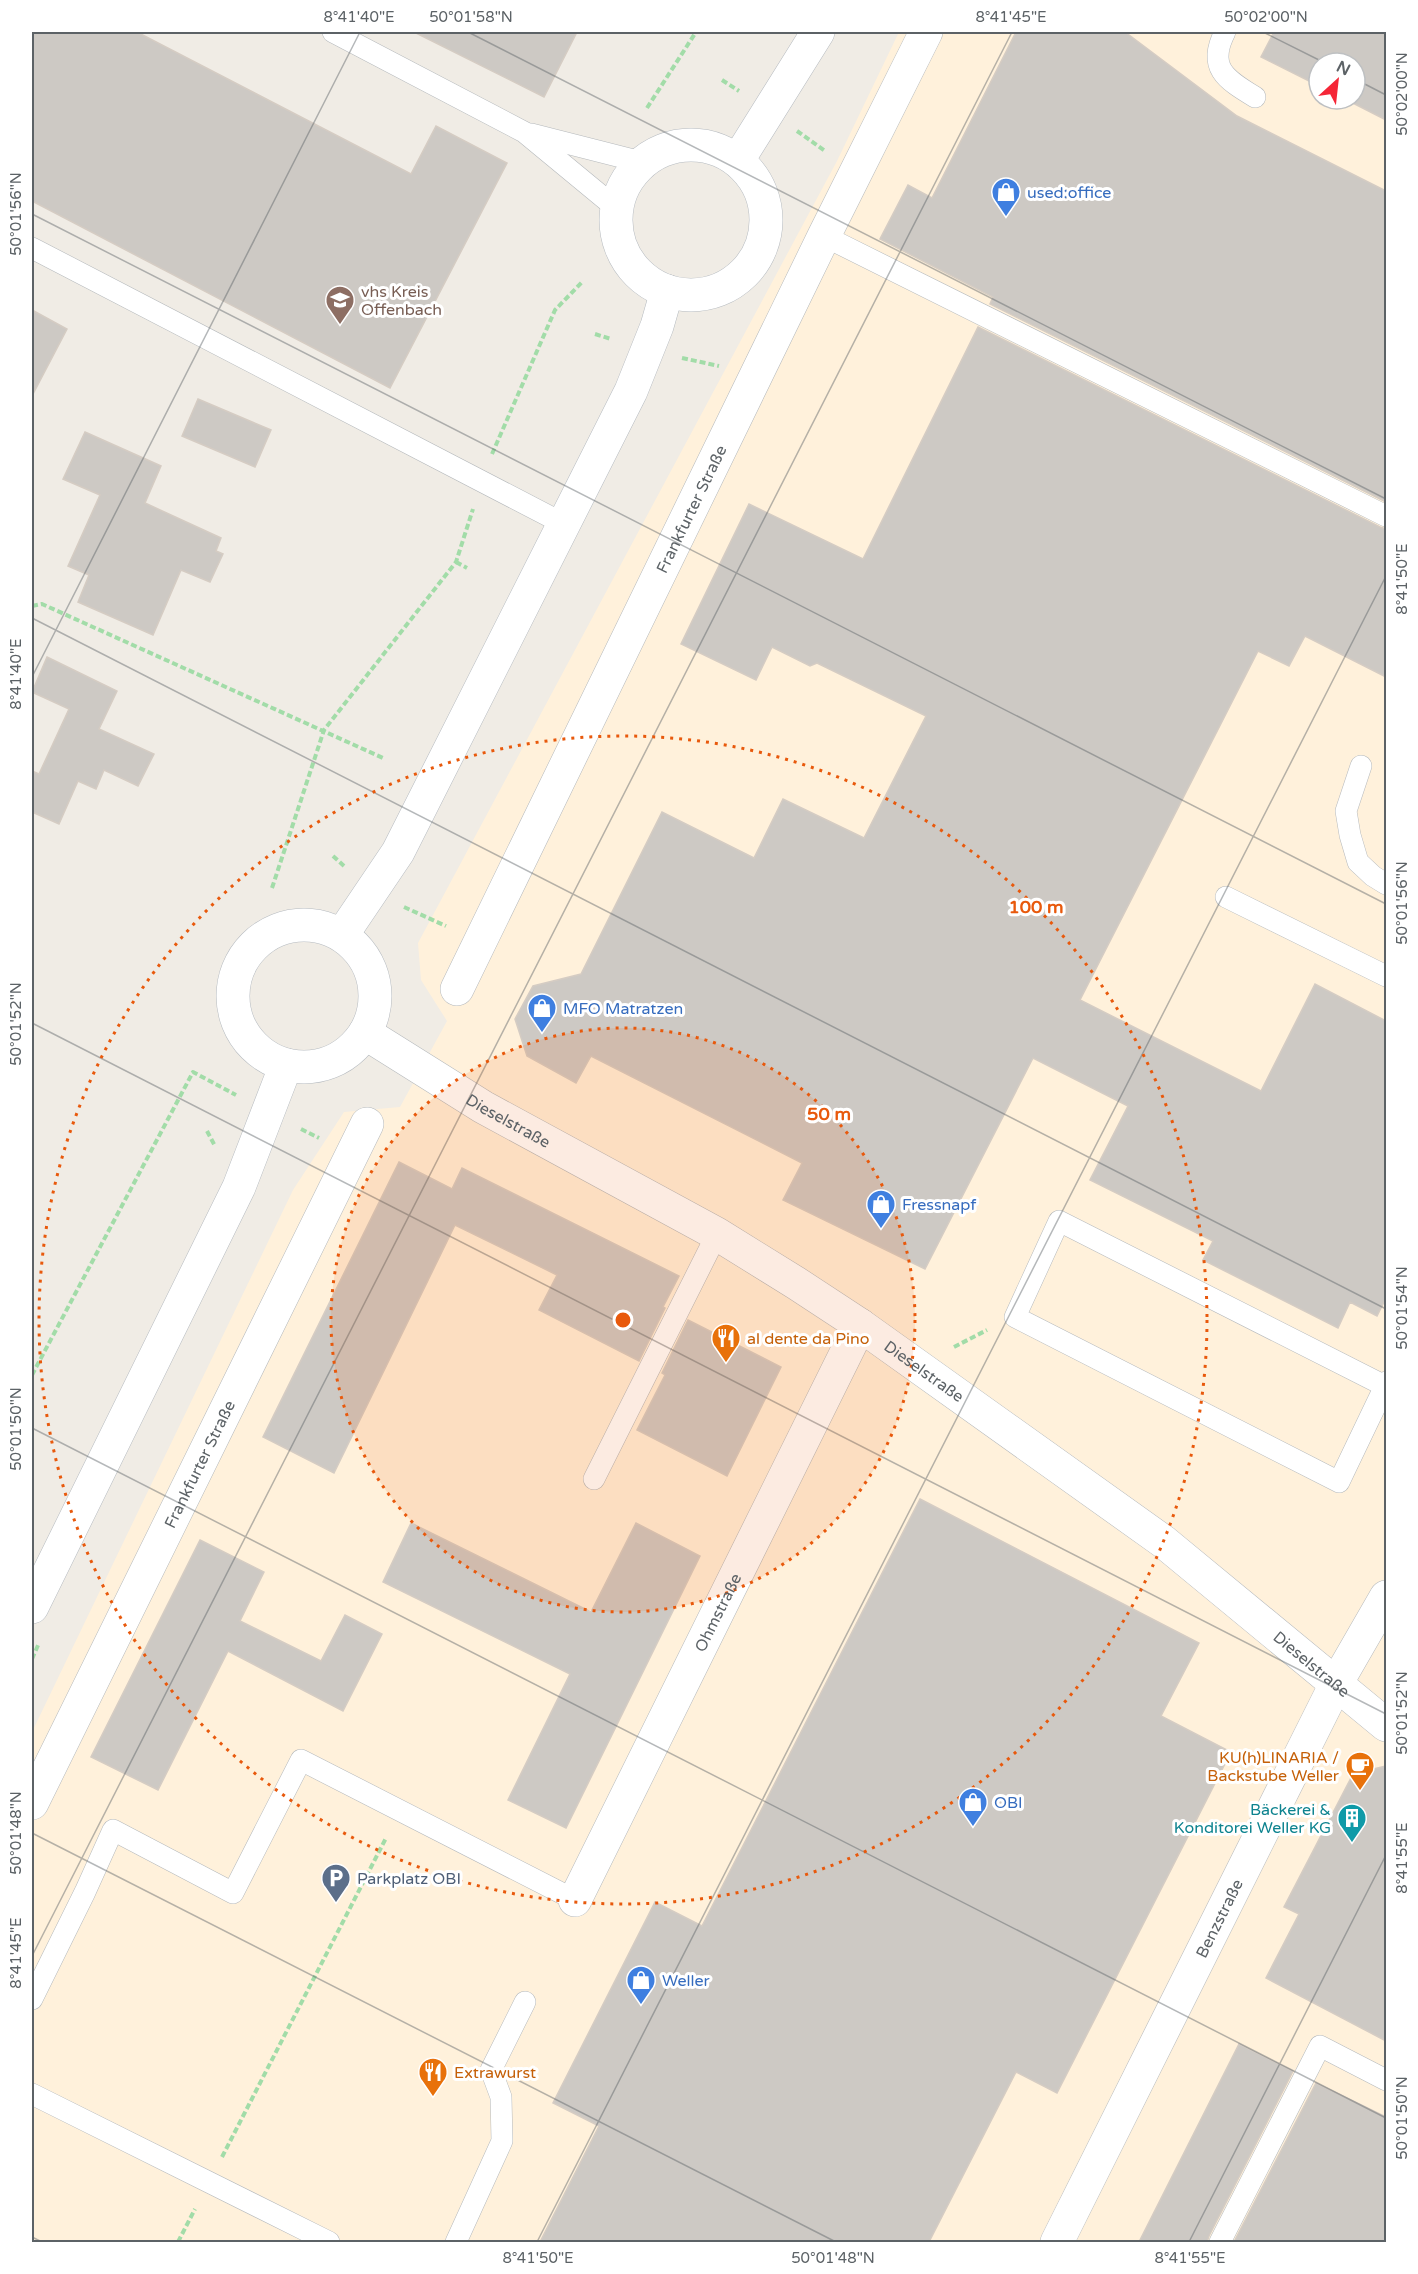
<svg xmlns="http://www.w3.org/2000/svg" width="1418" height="2274" viewBox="0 0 1418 2274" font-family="'Varela Round',sans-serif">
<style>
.commercial{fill:#fff1db;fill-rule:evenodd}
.building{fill:#cdc9c4;stroke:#d5ccc3;stroke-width:1.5}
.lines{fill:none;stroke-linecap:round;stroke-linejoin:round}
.lane-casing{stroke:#b5b9bc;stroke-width:22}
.street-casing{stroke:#b5b9bc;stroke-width:34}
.secondary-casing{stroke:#b6bbc0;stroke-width:34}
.path{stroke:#a2dca8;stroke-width:4;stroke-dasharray:6 3;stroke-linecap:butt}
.lane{stroke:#fff;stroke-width:21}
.street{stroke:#fff;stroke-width:33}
.secondary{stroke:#fff;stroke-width:33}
.ticks{fill:none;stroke:#5c6266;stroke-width:1.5;stroke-opacity:0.45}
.ring{fill:none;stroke:#e8590c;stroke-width:3;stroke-dasharray:3 6}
.labels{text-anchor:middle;stroke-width:6;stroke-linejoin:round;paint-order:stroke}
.shop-label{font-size:16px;fill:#366cbe;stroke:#fff;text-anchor:start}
.education-label{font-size:16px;fill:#785e54;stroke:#fff;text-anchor:start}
.street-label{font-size:16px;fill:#5c6266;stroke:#fff}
.food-label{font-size:16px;fill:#c56008;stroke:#fff;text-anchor:start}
.culture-label{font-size:16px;fill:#0d838f;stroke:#fff;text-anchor:end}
.service-label{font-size:16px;fill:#4e5e75;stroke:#fff;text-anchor:start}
.centre{fill:#e8590c;stroke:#fff;stroke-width:3}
.ring-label{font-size:18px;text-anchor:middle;font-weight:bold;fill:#e8590c;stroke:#fff;stroke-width:6;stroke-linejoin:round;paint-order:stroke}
.neatline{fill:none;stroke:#5c6266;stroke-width:2}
.ticks-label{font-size:15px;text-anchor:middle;fill:#5c6266}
</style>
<rect width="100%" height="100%" fill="#f0ece5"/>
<!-- commercial -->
<path class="commercial" d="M899 32H1386V2242H32V1732L293 1190 344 1112 400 1107 447 1021 421 980 418 943 837 161ZM1319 63H1355V99H1319Z"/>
<!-- building -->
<g class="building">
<polygon points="32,32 137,32 411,174 436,126 507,163 390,388 32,201"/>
<polygon points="414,32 577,32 544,97"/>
<polygon points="1016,32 1125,32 1237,116 1386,191 1386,502 990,304 993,297 880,239 908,185 932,198"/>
<polygon points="1274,32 1386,32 1386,120 1345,99 1355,99 1355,63 1319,63 1319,86 1261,57"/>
<polygon points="32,310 67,329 32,396"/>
<polygon points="978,327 1380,527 1386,529 1386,677 1305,636 1289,666 1258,651 1080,1000 1261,1091 1315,984 1386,1021 1386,1298 1377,1316 1350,1302 1338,1328 1203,1260 1213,1241 1090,1180 1128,1106 1033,1058 925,1269 783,1200 802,1163 591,1056 576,1083 527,1056 515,1019 533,986 581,974 662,812 754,858 783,799 864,838 926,716 817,663 810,666 772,647 756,680 681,644 749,504 863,559"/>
<polygon points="198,399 271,430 255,467 182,436"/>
<polygon points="85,432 161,466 145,503 221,538 216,551 223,554 210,582 181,570 153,635 78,602 89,575 68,566 100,495 63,479"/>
<polygon points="47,657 117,691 99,729 154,754 138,786 104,770 96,789 78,781 59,824 32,812 32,771 39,774 69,709 32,692"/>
<polygon points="399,1162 452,1189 462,1168 679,1276 663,1307 665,1308 639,1361 539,1310 557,1275 455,1225 334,1473 263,1437"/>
<polygon points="688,1320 781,1367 727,1476 637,1430 665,1375 662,1373"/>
<polygon points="920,1499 1199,1643 1161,1716 1231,1752 1057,2093 1016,2072 929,2242 540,2242 599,2126 553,2103 655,1902 702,1926"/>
<polygon points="411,1523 591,1612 636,1523 700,1556 566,1828 508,1800 570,1674 383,1582"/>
<polygon points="200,1540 264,1572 240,1621 321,1661 345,1615 382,1634 343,1711 228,1651 158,1790 91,1757"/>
<polygon points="1386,1766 1386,2041 1266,1978 1299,1914 1284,1907 1353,1774"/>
<polygon points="1239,2044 1293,2071 1209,2236 1207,2242 1139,2242"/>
<polygon points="1316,2083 1386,2117 1386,2242 1234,2242"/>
</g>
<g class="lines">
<!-- lane casing -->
<g class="lane-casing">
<g id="lane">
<polyline points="333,32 524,132 616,208"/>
<path d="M1225 32C1207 67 1225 79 1255 97"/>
<polyline points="531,134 641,162"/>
<polyline points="824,236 1386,516"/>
<polyline points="32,248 564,524"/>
<polyline points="1361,766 1346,811 1350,835 1358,862 1373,876 1386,884"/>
<polyline points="1226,897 1386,976"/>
<polyline points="1386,1382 1385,1386 1339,1482 1015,1317 1059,1221 1385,1386 1386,1387"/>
<polyline points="594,1479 717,1234"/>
<polyline points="32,1999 85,1892 113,1830 233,1893 301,1760 575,1900"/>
<polyline points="32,2094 329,2242"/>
<polyline points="456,2242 502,2141 501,2097 491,2070 525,2002"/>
<polyline points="1220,2242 1320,2046 1386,2080"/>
</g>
</g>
<!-- street casing -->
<g class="street-casing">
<g id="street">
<path id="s1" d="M457 989 824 236 926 32"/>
<path id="s2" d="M365 1033 483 1107 717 1234 796 1283 860 1325 1164 1542 1386 1725"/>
<path id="s3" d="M32 1803 367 1124"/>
<path id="s4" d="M575 1900 860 1325"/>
<path id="s5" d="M1057 2242 1337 1682 1386 1597"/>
</g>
</g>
<!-- secondary casing -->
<g class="secondary-casing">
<g id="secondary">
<circle cx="691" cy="220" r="75"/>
<polyline points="738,160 818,32"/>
<circle cx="304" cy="996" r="71"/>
<polyline points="342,935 398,852 631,391 657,326 667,291"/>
<polyline points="32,1607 239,1187 286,1065"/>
</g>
</g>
<!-- path -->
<g class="path">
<polyline points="722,80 739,91"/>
<polyline points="647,108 696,32"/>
<polyline points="797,131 825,151"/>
<polyline points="595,334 611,339"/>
<polyline points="682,358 719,366"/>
<polyline points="492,454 555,310 583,281"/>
<polyline points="456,562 467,568"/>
<polyline points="32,606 42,604 383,758"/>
<polyline points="333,856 344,866"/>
<polyline points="272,888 324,730 456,562 473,509"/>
<polyline points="404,907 446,926"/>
<polyline points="301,1129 319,1138"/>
<polyline points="207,1131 215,1146"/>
<polyline points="954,1347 987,1330"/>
<polyline points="32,1375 193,1072 236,1095"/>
<polyline points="32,1659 39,1643"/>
<polyline points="222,2157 386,1838"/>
<polyline points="178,2242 195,2209"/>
</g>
<!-- lane -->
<use href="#lane" class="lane"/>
<!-- street -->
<use href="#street" class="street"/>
<!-- secondary -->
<use href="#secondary" class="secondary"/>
</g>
<!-- ticks -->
<path class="ticks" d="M468 32 1386 499M1263 32 1325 63M1355 79 1386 95M32 214 1386 904M32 618 1386 1309M32 677 360 32M32 1023 1386 1714M32 1428 1386 2118M32 1833 836 2242M32 1956 1012 32M32 2237 42 2242M537 2242 1386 576M1189 2242 1386 1855"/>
<!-- distance rings -->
<circle cx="623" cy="1320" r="292" fill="#e8590c" fill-opacity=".12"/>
<g class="ring">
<circle cx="623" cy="1320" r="292"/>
<circle cx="623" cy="1320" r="584"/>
</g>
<!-- icons -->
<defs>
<g id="shop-pin" transform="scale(1.5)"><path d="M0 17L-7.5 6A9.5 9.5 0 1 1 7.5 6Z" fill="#3f7fe0" stroke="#fff"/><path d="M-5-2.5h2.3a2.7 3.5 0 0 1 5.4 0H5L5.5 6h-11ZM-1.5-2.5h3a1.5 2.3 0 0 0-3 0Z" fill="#fff"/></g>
<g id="school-pin" transform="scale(1.5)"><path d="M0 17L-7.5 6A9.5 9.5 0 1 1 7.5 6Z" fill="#8d6e63" stroke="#fff"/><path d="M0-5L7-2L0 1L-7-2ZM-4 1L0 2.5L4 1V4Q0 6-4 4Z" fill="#fff"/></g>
<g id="restaurant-pin" transform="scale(1.5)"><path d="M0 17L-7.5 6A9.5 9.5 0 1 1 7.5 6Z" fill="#e8710a" stroke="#fff"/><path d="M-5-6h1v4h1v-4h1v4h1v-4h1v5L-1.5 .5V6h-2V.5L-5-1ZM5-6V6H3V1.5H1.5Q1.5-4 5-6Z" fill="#fff"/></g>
<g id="cafe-pin" transform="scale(1.5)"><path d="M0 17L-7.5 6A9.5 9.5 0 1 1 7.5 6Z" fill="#e8710a" stroke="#fff"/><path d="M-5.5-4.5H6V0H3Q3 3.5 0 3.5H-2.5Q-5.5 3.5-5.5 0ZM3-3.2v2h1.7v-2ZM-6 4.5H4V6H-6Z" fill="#fff"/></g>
<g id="building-pin" transform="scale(1.5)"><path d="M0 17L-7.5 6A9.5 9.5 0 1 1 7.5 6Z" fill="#0f9aa8" stroke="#fff"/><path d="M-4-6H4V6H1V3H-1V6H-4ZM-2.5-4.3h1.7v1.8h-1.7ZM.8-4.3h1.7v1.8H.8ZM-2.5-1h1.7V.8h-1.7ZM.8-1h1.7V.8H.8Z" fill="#fff"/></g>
<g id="parking-pin" transform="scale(1.5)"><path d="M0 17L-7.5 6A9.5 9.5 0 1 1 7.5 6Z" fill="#5c6f8a" stroke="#fff"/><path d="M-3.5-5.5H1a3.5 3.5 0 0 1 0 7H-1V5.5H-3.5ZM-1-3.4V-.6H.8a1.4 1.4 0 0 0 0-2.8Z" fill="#fff"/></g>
</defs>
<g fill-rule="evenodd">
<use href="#shop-pin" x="1006" y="192"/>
<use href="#school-pin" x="340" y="300"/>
<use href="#shop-pin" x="542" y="1008"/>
<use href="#shop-pin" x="881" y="1204"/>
<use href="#restaurant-pin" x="726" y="1338"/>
<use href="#cafe-pin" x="1360" y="1766"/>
<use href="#shop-pin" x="973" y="1802"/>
<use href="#building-pin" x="1352" y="1818"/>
<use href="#parking-pin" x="336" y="1878"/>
<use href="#shop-pin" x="641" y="1980"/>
<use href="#restaurant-pin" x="433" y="2072"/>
</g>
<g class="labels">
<!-- shop labels -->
<g class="shop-label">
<text x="1027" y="198">used:office</text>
<text x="563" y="1014">MFO Matratzen</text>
<text x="902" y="1210">Fressnapf</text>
<text x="994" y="1808">OBI</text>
<text x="662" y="1986">Weller</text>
</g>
<!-- education labels -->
<g class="education-label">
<text x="361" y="297">vhs Kreis<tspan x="361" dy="18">Offenbach</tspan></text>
</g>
<!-- street labels -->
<g class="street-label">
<text dy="6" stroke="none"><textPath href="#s1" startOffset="534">Frankfurter Straße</textPath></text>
<text dy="6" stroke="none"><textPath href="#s2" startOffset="168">Dieselstraße</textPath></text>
<text dy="6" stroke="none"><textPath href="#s2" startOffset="654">Dieselstraße</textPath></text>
<text dy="6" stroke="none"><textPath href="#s3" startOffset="378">Frankfurter Straße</textPath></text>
<text dy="6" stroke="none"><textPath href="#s4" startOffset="321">Ohmstraße</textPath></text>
<text dy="6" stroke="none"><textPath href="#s2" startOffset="1140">Dieselstraße</textPath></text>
<text dy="6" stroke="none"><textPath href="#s5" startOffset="362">Benzstraße</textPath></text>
</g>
<!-- food labels -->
<g class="food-label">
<text x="747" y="1344">al dente da Pino</text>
<text x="1339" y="1763" text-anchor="end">KU(h)LINARIA /<tspan x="1339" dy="18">Backstube Weller</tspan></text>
<text x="454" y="2078">Extrawurst</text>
</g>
<!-- culture labels -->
<g class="culture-label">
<text x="1331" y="1815">Bäckerei &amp;<tspan x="1331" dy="18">Konditorei Weller KG</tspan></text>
</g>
<!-- service labels -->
<g class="service-label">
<text x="357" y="1884">Parkplatz OBI</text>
</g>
</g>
<circle cx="623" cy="1320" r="9" class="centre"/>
<g class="ring-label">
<text x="1036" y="913">100 m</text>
<text x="829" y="1120">50 m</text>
</g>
<!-- border -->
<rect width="1418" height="2274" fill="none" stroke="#ffffff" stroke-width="66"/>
<!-- north arrow -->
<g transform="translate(1337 81) rotate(27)"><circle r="28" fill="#ffffff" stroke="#bec0c2" stroke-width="1.5"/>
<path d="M0-4.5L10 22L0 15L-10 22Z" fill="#f52637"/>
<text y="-9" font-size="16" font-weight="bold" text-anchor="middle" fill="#5c6266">N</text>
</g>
<rect x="33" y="33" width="1352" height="2208" class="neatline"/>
<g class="ticks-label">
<text x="359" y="22">8°41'40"E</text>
<text x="471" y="22">50°01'58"N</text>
<text x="1011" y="22">8°41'45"E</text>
<text x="1266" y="22">50°02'00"N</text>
<text transform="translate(1402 94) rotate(-90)" y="5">50°02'00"N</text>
<text transform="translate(16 214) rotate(-90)" y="5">50°01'56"N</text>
<text transform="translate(1402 579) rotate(-90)" y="5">8°41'50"E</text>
<text transform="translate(16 674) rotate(-90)" y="5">8°41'40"E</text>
<text transform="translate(1402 903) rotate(-90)" y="5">50°01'56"N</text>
<text transform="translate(16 1024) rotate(-90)" y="5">50°01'52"N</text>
<text transform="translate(1402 1308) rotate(-90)" y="5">50°01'54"N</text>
<text transform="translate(16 1429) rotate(-90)" y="5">50°01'50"N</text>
<text transform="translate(1402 1713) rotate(-90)" y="5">50°01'52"N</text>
<text transform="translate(16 1833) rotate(-90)" y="5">50°01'48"N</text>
<text transform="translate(1402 1858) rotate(-90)" y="5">8°41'55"E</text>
<text transform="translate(16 1953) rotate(-90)" y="5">8°41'45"E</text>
<text transform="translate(1402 2118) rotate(-90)" y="5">50°01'50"N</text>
<text x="538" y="2263">8°41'50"E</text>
<text x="833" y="2263">50°01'48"N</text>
<text x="1190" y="2263">8°41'55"E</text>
</g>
</svg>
